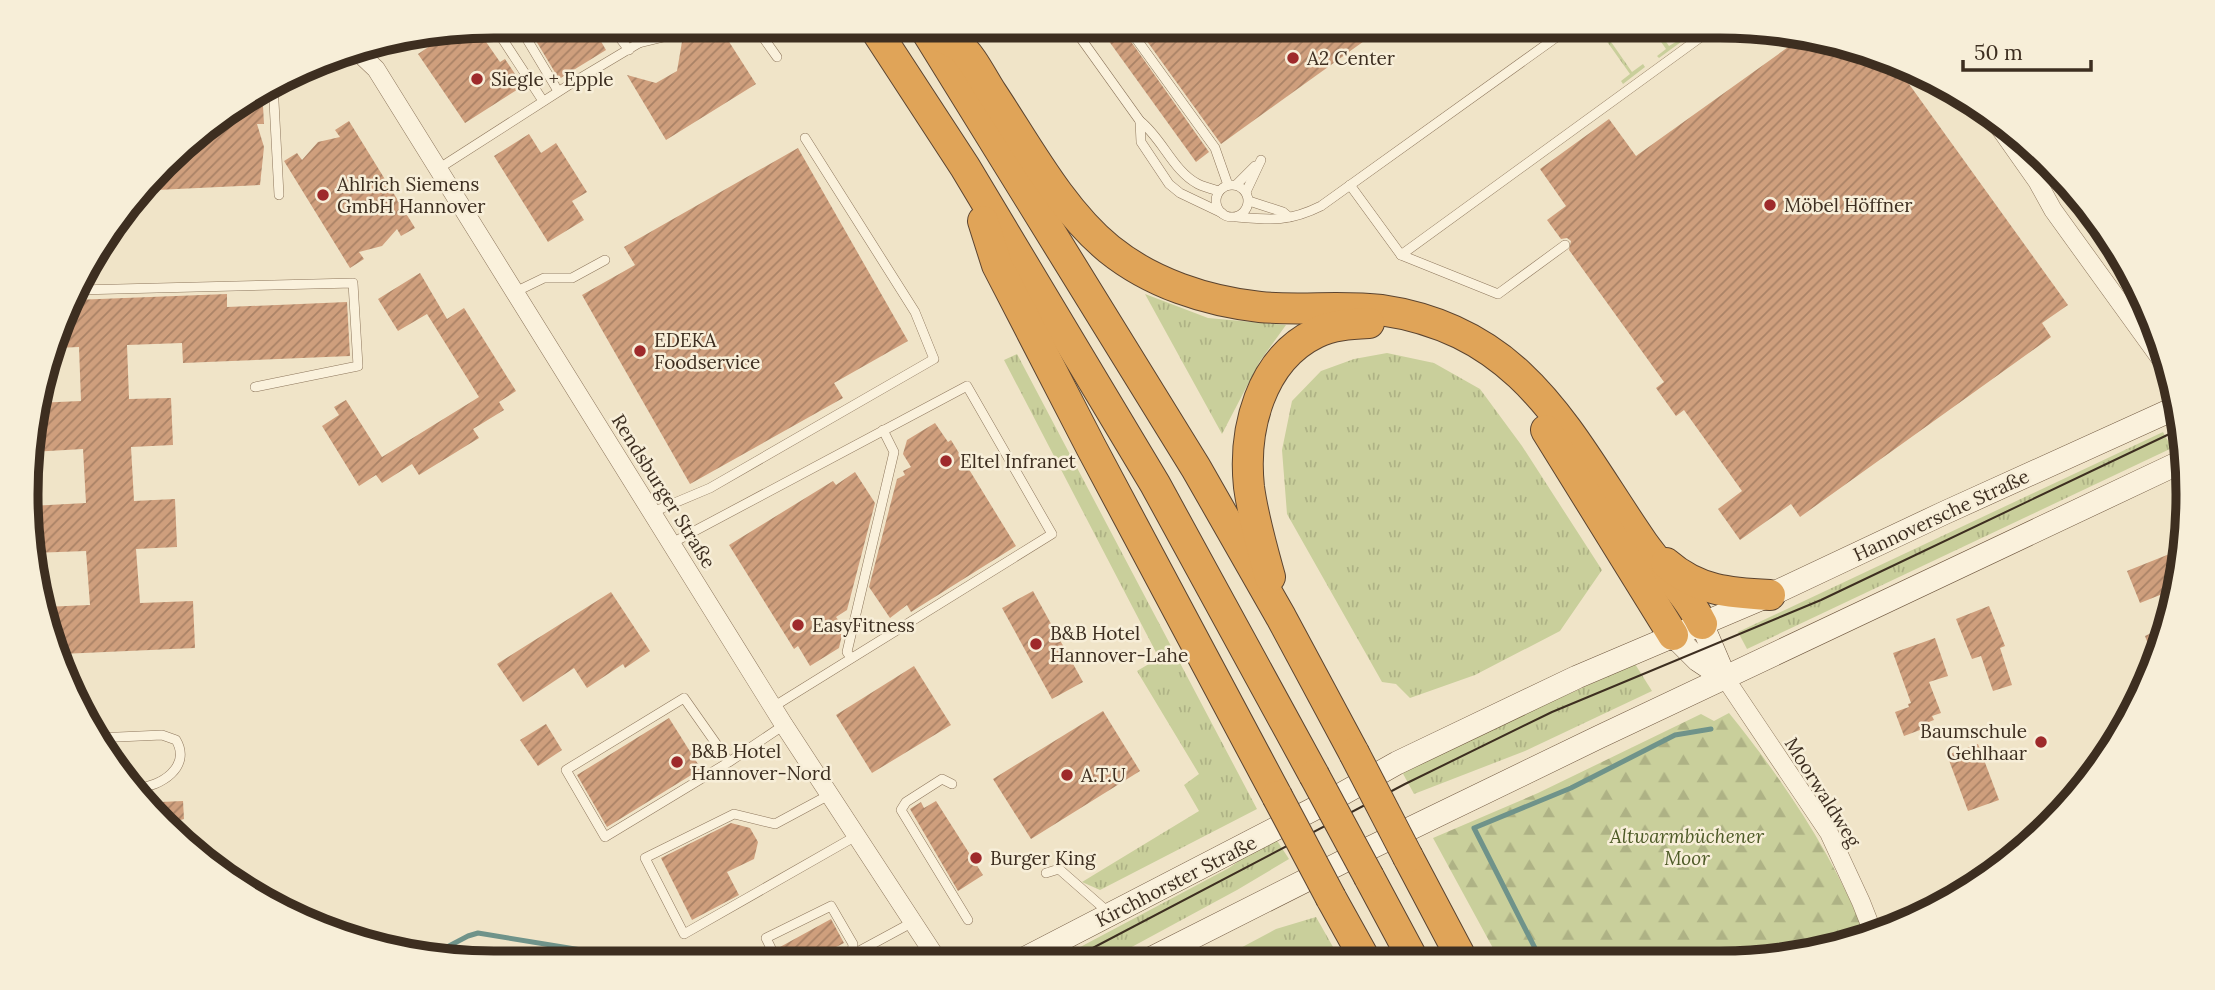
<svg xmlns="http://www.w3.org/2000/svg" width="2215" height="990" viewBox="0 0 2215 990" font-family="Lora,serif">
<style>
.grass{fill:url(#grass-tufts)}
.forest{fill:url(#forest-firs)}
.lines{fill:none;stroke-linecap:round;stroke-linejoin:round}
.stream{stroke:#6f938a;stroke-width:5}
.building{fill:url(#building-hatch)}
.lane-casing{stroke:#8d765c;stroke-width:10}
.street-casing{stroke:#8d765c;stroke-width:19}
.secondary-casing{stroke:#6f573f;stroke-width:24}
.highway-casing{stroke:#5b4430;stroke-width:32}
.lane{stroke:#faf1dc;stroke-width:9}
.street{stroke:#faf1dc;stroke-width:18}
.secondary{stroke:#faf1dc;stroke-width:23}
.highway{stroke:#e0a458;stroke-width:30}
.tram{stroke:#3d2e20;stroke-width:2}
.highway-bridge-casing{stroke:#5b4430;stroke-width:32;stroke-linecap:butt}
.highway-bridge{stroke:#e0a458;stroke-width:30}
.poi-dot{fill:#9e2a2b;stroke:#f7eed8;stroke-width:2.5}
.labels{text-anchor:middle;stroke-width:5;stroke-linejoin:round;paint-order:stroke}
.poi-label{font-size:19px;fill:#3d2e20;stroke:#f7eed8;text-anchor:start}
.street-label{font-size:19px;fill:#3d2e20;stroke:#f7eed8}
.park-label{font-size:19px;font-style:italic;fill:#4d5a26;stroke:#f7eed8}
.rim{fill:none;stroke:#3d2e20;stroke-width:9}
</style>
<defs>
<pattern id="grass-tufts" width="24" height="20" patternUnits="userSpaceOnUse" patternTransform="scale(1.75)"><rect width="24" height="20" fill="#c9cf9b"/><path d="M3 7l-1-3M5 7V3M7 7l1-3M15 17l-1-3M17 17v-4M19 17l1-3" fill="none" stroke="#aeb285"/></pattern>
<pattern id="forest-firs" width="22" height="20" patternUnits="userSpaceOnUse" patternTransform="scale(1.75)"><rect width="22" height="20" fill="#c9cf9b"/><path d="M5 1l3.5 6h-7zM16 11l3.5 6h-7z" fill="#aeb285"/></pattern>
<pattern id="building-hatch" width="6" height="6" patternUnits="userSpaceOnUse" patternTransform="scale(1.75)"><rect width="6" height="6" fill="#cf9f7d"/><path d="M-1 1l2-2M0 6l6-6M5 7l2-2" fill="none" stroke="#a98266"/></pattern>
</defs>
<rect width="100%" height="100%" fill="#f0e4c8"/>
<!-- grass -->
<g class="grass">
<polygon points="1596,26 1600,26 1632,72 1643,64 1645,67 1623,84 1621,81 1630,74"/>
<polygon points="1650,26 1655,26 1669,46 1679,40 1681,42 1659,58 1657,56 1666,49"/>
<polygon points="2023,140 2042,155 2142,295 2156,326"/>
<polygon points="1145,294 1208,318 1286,325 1260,361 1222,434"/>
<polygon points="1387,353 1434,363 1480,389 1522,446 1602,570 1560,631 1475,675 1410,698 1396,684 1382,682 1287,514 1282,450 1292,401 1321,371 1354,359"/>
<polygon points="1017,354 1257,809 1100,890 1082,882 1199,811 1184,785 1199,774 1137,671 1159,658 1004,360"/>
<polygon points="2163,432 2172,448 1747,649 1738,632"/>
<polygon points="1635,664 1652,691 1525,751 1414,794 1401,770"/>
<polygon points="1274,836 1289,859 1237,890 1104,962 1052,962 1229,868"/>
<polygon points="1316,917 1341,961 1216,961 1276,929"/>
</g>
<!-- forest -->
<path class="forest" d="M1729 713C1784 781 1834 856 1866 937L1782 960 1500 961 1433 838 1538 793 1701 714 1714 721Z"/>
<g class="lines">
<!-- stream -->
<g class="stream">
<polyline points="428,957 468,936 478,933 618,956"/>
<polyline points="1541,960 1474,828 1571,788 1675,735 1711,729"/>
</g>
</g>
<!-- building -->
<g class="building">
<polygon points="527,26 592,26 606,50 559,79"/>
<polygon points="700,26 719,26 756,84 666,140 627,75 656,83 677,71 683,36"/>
<polygon points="1098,26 1120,26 1209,152 1196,162"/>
<polygon points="1136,26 1385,26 1221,144"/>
<polygon points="477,29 500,62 505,59 523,86 465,123 418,54 448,34"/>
<polygon points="1805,35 1891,59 2068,305 2042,323 2051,337 1800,517 1791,504 1740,540 1718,509 1742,491 1684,410 1676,416 1656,388 1664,382 1569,250 1571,241 1567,238 1561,239 1547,220 1566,206 1540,169 1609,119 1636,156"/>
<polygon points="263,106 264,124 257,124 264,147 260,185 156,190 155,180 186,142 235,107"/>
<polygon points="349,121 415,228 401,236 397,229 382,246 359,252 364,259 350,268 284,161 297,153 302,160 318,142 340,137 335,130"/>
<polygon points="529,134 541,153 556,143 587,192 572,201 584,220 548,242 494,156"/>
<polygon points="798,148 908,341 834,383 843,398 690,484 582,295 635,265 624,247"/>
<polygon points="420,273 447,319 464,308 516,391 499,402 504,410 473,429 479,438 419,475 412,464 382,483 376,475 359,486 322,426 339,415 334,407 346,400 382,457 479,397 427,314 398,331 378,299"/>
<polygon points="227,294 227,307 347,302 350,356 183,363 182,343 127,345 129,399 171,398 173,445 131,447 134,501 175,499 177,547 136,549 140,603 193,601 195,648 61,654 43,607 90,605 86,551 32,553 30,506 86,503 83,449 31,452 35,403 81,401 79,347 56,348 74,300"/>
<polygon points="935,423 948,442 951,440 1016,546 911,612 907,605 890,618 869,587 897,479 905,475 903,471 911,467 903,454 907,440"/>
<polygon points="855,472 875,503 847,610 836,617 839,621 835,623 842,635 839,648 810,666 798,646 794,649 729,545 833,481 836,485"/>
<polygon points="2177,551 2182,564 2176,566 2181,579 2180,587 2140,603 2127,571"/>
<polygon points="1033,591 1083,682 1052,699 1002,608"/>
<polygon points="611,592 650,651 625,668 623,664 587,688 574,668 523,702 497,664"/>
<polygon points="1989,606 2005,646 2000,648 2012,685 1993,691 1981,656 1972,659 1956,619"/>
<polygon points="2168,625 2162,644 2150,649 2145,636"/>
<polygon points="1935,638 1948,676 1929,682 1941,713 1932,716 1934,720 1926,723 1928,727 1904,736 1895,712 1909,707 1908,704 1911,703 1893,653"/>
<polygon points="914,666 951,725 872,773 836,715"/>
<polygon points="1103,711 1140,771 1031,839 993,779"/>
<polygon points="669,718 701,769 607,827 577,775"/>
<polygon points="546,724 562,750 538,766 520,740"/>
<polygon points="1978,744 1999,800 1968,811 1947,755"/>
<polygon points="183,801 184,819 167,824 161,817 160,802"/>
<polygon points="936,801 983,875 958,891 910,809 921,802 924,808"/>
<polygon points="731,823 750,828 758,842 754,859 727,872 739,895 692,920 661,858"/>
<polygon points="831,919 844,943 834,948 838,955 834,963 788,963 780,947"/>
</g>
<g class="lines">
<!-- lane casing -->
<g class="lane-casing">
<g id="lane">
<polyline points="494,26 543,101"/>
<polyline points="519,26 558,91"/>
<polyline points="611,26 629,50"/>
<polyline points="755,26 777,57"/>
<path d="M1072 26 1140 121C1162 138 1173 171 1198 184 1204 187 1212 189 1219 191"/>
<polyline points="1127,26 1215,148 1228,185"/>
<polyline points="639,43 668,36 686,26"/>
<polyline points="273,83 279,195"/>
<polyline points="1140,121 1141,142 1169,184 1180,193 1222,213"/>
<polyline points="438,169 572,83 639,43 626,26"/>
<circle cx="1232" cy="201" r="16"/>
<polyline points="1236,185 1255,166"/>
<polyline points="1350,185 1401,255 1498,294 1565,245"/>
<polyline points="1246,192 1261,160"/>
<polyline points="1249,201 1283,212 1289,217"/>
<path d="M1237 217C1271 220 1289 222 1321 206L1572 26"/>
<polyline points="1401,255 1716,26"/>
<polyline points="78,290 353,283 358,366 255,387"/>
<polyline points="515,292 544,278 572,278 605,260"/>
<polyline points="653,512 710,488 934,359 915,312 805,138"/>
<polyline points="672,543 967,386 1052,534 773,707"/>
<polyline points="851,658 847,652 894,452 883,430"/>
<path d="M96 738 162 735 176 740C192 767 160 787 137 788"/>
<polyline points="729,762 684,698 566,770 605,837 729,762 784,725"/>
<polyline points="952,784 942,779 906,802 901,810 968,920"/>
<polyline points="829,795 775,824 734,814 645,858 684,934 856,836"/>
<polyline points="187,848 190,847 190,850"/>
<polyline points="1046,873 1059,869 1108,912"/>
<polyline points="778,963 766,938 831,906 853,944 852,955 841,961"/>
<polyline points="856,963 852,955 913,922"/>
</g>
</g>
<!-- street casing -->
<g class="street-casing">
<g id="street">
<polyline points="348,51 358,52 376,69 784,725 939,962"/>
<polyline points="1987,110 2037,181 2053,210 2170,372"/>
<polyline points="1725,678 1829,833 1861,902 1874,935"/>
</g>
</g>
<!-- secondary casing -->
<g class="secondary-casing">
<g id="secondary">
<polyline points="1702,624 1725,678"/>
<polyline points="1673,635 1698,660 1725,678"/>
<polyline points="1018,962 1333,799 1397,763 1577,677 1770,595 1944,513 2180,406"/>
<polyline points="1144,962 1370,848 1599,737 2185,460"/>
</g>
</g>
<!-- highway casing -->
<g class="highway-casing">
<g id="highway">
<polyline points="873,26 965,167 1155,484 1314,775"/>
<polyline points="925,29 1196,468 1281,617 1354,753"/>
<path d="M925 30C936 35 949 39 959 46 970 53 984 81 992 93 1026 144 1061 210 1109 249 1151 283 1206 301 1260 307 1300 311 1341 305 1381 310 1526 331 1569 436 1643 543 1663 571 1687 594 1702 624"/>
<polyline points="983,221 997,265 1091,447 1277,796"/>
<polyline points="1546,430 1673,635"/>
<path d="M1666 563C1698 591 1730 593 1770 595"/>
<path d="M1270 577C1262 548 1253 517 1249 487 1243 430 1260 360 1316 333 1332 325 1351 324 1369 323"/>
<polyline points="1408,857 1463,961"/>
<polyline points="1369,877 1414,961"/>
<polyline points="1331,898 1366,961"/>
</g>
</g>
<!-- lane -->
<use href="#lane" class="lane"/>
<!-- street -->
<use href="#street" class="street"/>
<!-- secondary -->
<use href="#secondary" class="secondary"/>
<!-- highway -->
<use href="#highway" class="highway"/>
<!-- tram -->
<polyline class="tram" points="1066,962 1405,784 1552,712 1821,600 2182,428"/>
<!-- highway-bridge casing -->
<g class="highway-bridge-casing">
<g id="highway-bridge">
<polyline points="1354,753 1408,857"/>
<polyline points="1314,775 1369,877"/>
<polyline points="1277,796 1331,898"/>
</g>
</g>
<!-- highway-bridge -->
<use href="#highway-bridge" class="highway-bridge"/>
</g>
<!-- markers -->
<g class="poi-dot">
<circle cx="1293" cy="58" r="7"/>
<circle cx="477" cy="79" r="7"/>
<circle cx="323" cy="195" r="7"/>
<circle cx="1770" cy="205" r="7"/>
<circle cx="640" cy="351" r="7"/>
<circle cx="946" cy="461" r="7"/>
<circle cx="798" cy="625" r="7"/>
<circle cx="1036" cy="644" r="7"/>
<circle cx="2041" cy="742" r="7"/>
<circle cx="677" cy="762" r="7"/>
<circle cx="1067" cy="775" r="7"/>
<circle cx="976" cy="858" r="7"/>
</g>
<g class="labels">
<!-- poi labels -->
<g class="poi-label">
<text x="1307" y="65">A2 Center</text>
<text x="491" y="86">Siegle + Epple</text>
<text x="337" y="191">Ahlrich Siemens<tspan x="337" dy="22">GmbH Hannover</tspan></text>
<text x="1784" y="212">Möbel Höffner</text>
<text x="654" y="347">EDEKA<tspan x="654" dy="22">Foodservice</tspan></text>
<text x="960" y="468">Eltel Infranet</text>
<text x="812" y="632">EasyFitness</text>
<text x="1050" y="640">B&amp;B Hotel<tspan x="1050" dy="22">Hannover-Lahe</tspan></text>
<text x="2027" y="738" text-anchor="end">Baumschule<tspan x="2027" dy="22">Gehlhaar</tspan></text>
<text x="691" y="758">B&amp;B Hotel<tspan x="691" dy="22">Hannover-Nord</tspan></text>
<text x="1081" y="782">A.T.U</text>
<text x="990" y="865">Burger King</text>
</g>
<!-- street labels -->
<g class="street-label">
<text transform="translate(664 491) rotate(58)" y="7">Rendsburger Straße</text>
<text transform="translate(1941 515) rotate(-25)" y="7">Hannoversche Straße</text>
<text transform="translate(1823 792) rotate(58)" y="7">Moorwaldweg</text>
<text transform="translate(1176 881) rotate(-27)" y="7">Kirchhorster Straße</text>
</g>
<!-- park labels -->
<g class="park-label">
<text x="1687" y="843">Altwarmbüchener<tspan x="1687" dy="22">Moor</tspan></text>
</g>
</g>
<!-- crop -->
<path d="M0 0H2215V990H0ZM494 38H1720A456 456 0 0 1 2176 494V495A456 456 0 0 1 1720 951H494A456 456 0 0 1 38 495V494A456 456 0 0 1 494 38Z" fill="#f7eed8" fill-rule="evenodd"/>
<path class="rim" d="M494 38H1720A456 456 0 0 1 2176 494V495A456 456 0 0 1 1720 951H494A456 456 0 0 1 38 495V494A456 456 0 0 1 494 38Z"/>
<!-- scale -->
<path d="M1963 60v10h128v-10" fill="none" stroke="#3d2e20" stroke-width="3.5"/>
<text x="1974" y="60" font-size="21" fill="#3d2e20" stroke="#f7eed8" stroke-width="5" paint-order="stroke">50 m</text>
</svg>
